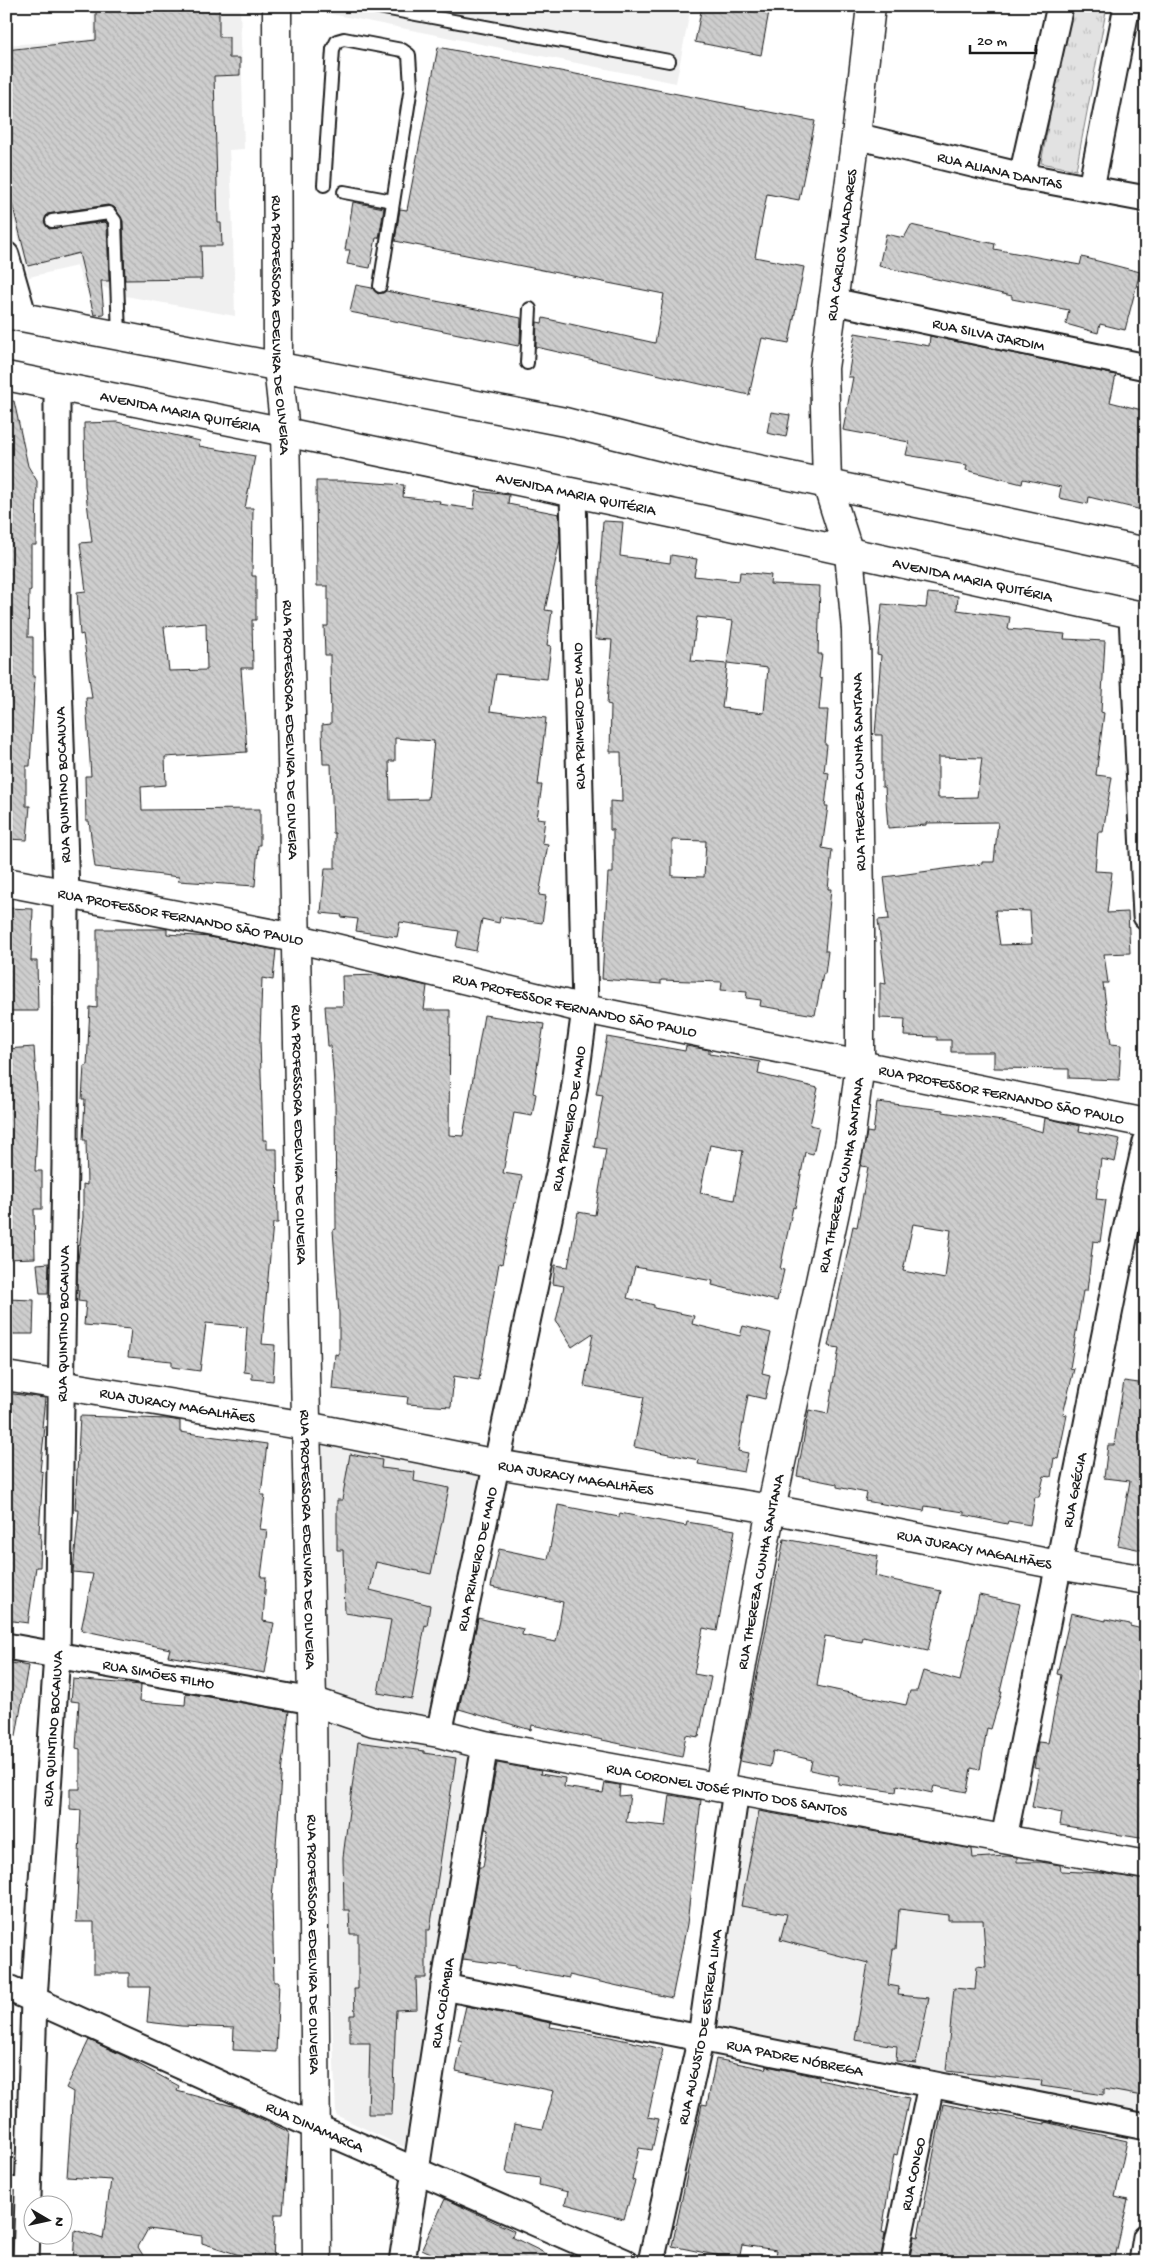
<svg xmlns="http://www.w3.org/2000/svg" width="1152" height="2268" viewBox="0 0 1152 2268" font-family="'Gochi Hand',sans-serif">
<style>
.built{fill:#f0f0f0}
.park{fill:url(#park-tufts);stroke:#7f7f7f}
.building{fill:url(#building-back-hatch);stroke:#1c1c1c;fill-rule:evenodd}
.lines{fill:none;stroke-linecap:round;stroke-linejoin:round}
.service-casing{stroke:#1c1c1c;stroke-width:16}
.minor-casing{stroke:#1c1c1c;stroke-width:29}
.tertiary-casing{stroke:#1c1c1c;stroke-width:31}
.primary-casing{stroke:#1c1c1c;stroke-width:31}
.service{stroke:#fff;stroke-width:12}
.minor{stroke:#fff;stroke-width:25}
.tertiary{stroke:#fff;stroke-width:28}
.primary{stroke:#fff;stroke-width:28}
.labels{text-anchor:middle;stroke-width:4;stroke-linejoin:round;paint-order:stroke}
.street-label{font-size:15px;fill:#1c1c1c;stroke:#fff}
</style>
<defs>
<pattern id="park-tufts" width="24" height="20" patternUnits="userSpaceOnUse" patternTransform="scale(1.25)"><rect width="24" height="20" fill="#e2e2e2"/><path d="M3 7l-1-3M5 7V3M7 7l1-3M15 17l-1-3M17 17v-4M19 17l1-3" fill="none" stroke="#c1c1c1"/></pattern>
<pattern id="building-back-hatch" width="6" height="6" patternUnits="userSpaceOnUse" patternTransform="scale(1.25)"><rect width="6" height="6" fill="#cecece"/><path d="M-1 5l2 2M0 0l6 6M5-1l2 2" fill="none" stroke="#b0b0b0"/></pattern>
</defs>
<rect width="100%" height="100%" fill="#fff"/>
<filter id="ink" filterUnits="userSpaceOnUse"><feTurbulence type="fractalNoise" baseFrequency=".02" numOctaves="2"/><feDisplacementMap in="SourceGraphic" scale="10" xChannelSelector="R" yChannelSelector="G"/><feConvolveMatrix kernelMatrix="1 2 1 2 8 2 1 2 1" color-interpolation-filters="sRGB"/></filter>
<g filter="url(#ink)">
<!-- built -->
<g class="built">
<polygon points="93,6 240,6 244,149 229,150 232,199 235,316 120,295 104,287 84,286 77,266 29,277 10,206 6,206 6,45 94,39"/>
<polygon points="292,6 691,6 676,83"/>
<polygon points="315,1440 489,1470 432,1721 324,1699"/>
<polygon points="321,1718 477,1750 412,2151 336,2115"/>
<polygon points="743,1798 1146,1871 1146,2120 710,2029"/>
</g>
<!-- park -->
<polygon class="park" points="1071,6 1107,6 1076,170 1041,163"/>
<!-- building -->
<g class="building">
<polygon points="702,6 770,6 761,55 695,42"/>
<polygon points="219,7 219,37 229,37 229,58 240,58 240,75 214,76 218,223 221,223 222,246 201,246 202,279 125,280 123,221 115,208 108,205 47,214 44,222 49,229 105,222 107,224 109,281 101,281 104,314 94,315 79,253 28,266 12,203 6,205 6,50 96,40 96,9"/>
<polygon points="438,47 815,121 799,200 767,194 755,257 804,267 789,343 762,338 749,395 536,347 537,322 542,323 543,318 655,343 664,294 395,241 400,209 407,210"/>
<polygon points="353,202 384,208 379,238 376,238 370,268 347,264 350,250 345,250"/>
<polygon points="911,225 995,244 994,249 1080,265 1082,257 1140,272 1125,330 1100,324 1098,333 1066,324 1069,310 1012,299 1012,296 879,266 886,234 904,238"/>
<polygon points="356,285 372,288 378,294 386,291 521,318 520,343 518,346 350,312"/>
<polygon points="855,333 929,346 930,336 1116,375 1110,402 1146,411 1146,511 1089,497 1088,504 1059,498 1061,487 1023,479 1022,484 966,470 967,465 906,455 909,442 843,430 853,377 848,377"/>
<polygon points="14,401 28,466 37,481 36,545 31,545 31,591 29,591 28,637 33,637 33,677 35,677 30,766 26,766 26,806 30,806 27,840 6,839 6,402"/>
<polygon points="771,412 790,415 786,437 767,433"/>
<path d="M117 422 200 441 199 446 255 456 245 508H253L252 576H256V620H252L253 668H241L247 752 165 757 166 785 141 787 142 810 260 809V845H258L255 886 178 881 179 877 95 867 89 821H86L85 776H91L86 698H92L83 634 80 635 77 592 86 591 80 543 92 542 85 486 84 423ZM206 623 207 670 169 671 164 627Z"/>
<path d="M316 481H349L404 485 403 497 440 501 439 504 474 509 476 491 509 495 508 504 559 514 560 540 545 610 552 611 547 645 551 646 547 679 496 674 490 711 546 718 538 785H542L537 818 545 819 542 843 548 844 539 895 546 896 542 923 500 917 499 923 482 919 476 951 456 947 459 931 400 922 397 937 356 931 358 919 341 917 342 915 321 913 325 868H335V833H333L331 764H323L322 725 331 724 330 655H325L324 626H328V586H317ZM395 738 434 741 428 799 390 800 389 761H395Z"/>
<path d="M603 521 623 522 620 556 670 563 671 555 697 559 694 576 739 581 740 572 771 575 770 584 820 586 818 654H822L819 678 822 679 819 710H828L825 745H827L824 772 829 773 825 806H828L822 848 832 850 828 889H831L825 951H828L825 974H823L815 1015 760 1006 761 1000 746 998 747 992 721 990 722 982 661 980V984L602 979 608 873H613V830H610V801L622 802 621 752H610L611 705 607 704 612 640 595 639ZM697 617 733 621 727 663 768 668 764 713 722 708 727 664 691 661ZM672 840 706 841 704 877 672 876Z"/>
<path d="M928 593 958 596 957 610 1010 617 1008 629 1065 634 1064 639 1105 641 1101 712 1104 713 1096 775 1112 777 1103 832H1098L1095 871 1112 872 1107 913 1128 912 1130 953 1104 954 1108 983H1103L1111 1044 1121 1045 1119 1080 1069 1078V1069L994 1068V1052H951V1040H937V1037L904 1036 905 1019 880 1018V983L886 984 878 920 889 919 884 877 982 864V862H994L998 822 926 823V825L888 828 885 787H882V735H875L881 655 877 654 882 604 926 608ZM938 757 982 758 977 797 938 798ZM995 910 1030 911 1032 944 1000 945Z"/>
<polygon points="6,908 33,909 31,961 37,961 38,1011 6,1011"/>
<polygon points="97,929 167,929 167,934 210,937 276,950 273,980 262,978 260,1040 263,1140 267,1140 267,1149 277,1149 278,1223 273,1223 262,1344 275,1345 273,1381 252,1379 252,1373 244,1372 247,1327 206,1323 200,1371 172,1367 172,1361 128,1357 131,1329 84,1325 86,1302 78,1301 79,1290 77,1290 78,1260 83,1217 83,1184 87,1185 86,1140 83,1140 85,1099 82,1099 84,1066 87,1066 90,1007 97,1008"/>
<polygon points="380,975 427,986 424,1010 450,1010 449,1135 463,1136 484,1015 544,1024 533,1093 536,1094 532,1116 514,1113 503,1173 522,1176 516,1203 514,1203 502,1264 499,1263 479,1380 454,1376 451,1407 407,1404 408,1397 332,1389 335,1354 339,1355 339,1314 333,1230 336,1229 335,1097 331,1046 328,1046 325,1006 343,1006 342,976"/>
<path d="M607 1037 685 1051 686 1046 709 1050V1054L760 1062 758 1074 818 1088 810 1125 819 1127 813 1154 805 1152 795 1208 793 1207 780 1269 784 1270 777 1301 712 1285 713 1281 635 1267 627 1298 654 1305V1308L694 1316 692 1324 740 1336 743 1326 771 1333 762 1373 770 1375 765 1399 748 1395 738 1451 748 1453 744 1472 698 1464 699 1460 634 1447 644 1397 584 1386 593 1333 572 1347 556 1321 564 1286 553 1284 555 1265 568 1267 578 1212 595 1215 606 1149 594 1147 603 1095 596 1094ZM710 1145 743 1151 734 1200 700 1193Z"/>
<polygon points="34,1047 38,1109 35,1171 42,1171 42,1209 34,1209 35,1258 6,1259 6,1049"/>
<path d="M877 1102 943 1110V1112L1002 1121 1043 1132 1045 1118 1080 1126 1079 1131 1120 1139 1115 1162 1101 1159 1096 1199 1106 1200 1100 1242 1093 1241 1087 1291H1083L1070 1368 1074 1369 1063 1414 1067 1415 1058 1459 1054 1458 1051 1477 1044 1476 1039 1497H1035L1030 1525 1008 1521 1007 1524 964 1515V1512L925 1506 924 1511 865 1501 867 1493 837 1487V1484L797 1476 809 1410 828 1414 839 1348 828 1346 853 1226 857 1227 868 1167 861 1166V1164L867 1132 873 1133ZM913 1224 951 1230 945 1279 903 1271Z"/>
<polygon points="49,1263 48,1294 40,1294 37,1264"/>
<polygon points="6,1299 34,1300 33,1334 6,1334"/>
<polygon points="1124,1381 1146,1384 1146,1551 1118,1545 1130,1481 1104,1478 1108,1445 1114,1445"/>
<polygon points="6,1393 45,1398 42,1427 45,1427 40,1471 43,1472 39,1533 41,1533 40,1567 36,1567 28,1623 6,1620"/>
<polygon points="80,1416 168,1419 180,1421 180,1432 267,1444 261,1495 265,1495 260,1529 267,1530 261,1577 266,1577 263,1621 274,1623 265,1673 168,1656 170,1649 81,1630 93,1574 73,1572 79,1510 75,1510"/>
<polygon points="350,1454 382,1460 381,1468 415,1472 414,1481 449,1488 431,1574 376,1562 370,1590 430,1605 427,1626 425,1625 412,1699 378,1693 391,1620 345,1613 343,1550 337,1550 337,1500 342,1500"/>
<polygon points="558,1505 619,1517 620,1513 686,1526 687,1522 735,1530 717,1631 703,1628 694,1674 711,1677 699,1737 686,1735 682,1757 532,1725 531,1730 459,1709 478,1618 523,1629 522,1635 556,1642 563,1602 491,1587 499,1549 548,1559"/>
<polygon points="784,1539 878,1556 875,1576 941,1591 928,1651 863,1637 862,1642 825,1636 817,1686 906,1705 910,1691 917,1691 923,1671 960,1681 979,1595 1020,1604 1000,1692 1002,1692 991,1729 987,1728 980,1770 971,1768 967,1792 934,1786 932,1793 897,1785 896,1792 838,1784 839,1776 810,1770 812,1760 773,1751 770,1767 740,1761"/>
<polygon points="1071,1613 1106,1621 1106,1619 1130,1624 1130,1626 1146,1630 1146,1839 1060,1825 1062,1813 1032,1807 1039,1769 1034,1768 1038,1742 1048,1743 1061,1675 1057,1674"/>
<polygon points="6,1662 28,1666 16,1736 6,1735"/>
<polygon points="73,1679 141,1685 140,1701 185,1705 186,1693 289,1711 282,1764 272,1900 274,1982 279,1982 276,2052 233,2050 234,2028 181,2026 147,2022 150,1987 129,1987 129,1973 94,1973 94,1922 76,1922 81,1810 70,1809 70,1789 80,1789 80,1749 76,1748 79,1702 71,1701"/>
<polygon points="358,1742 424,1751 424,1753 456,1758 430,1930 426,1930 426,1978 416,1978 417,2009 396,2010 392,2114 368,2114 370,2043 350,2043 350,2015 355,2015 354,1989 358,1989 358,1934 350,1934 349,1910 344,1910 343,1857"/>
<polygon points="497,1763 541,1771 540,1774 565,1778 564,1787 603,1793 605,1783 620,1785 619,1796 630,1795 626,1822 666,1826 670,1795 701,1800 687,1924 672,1998 569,1975 569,1978 516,1968 516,1966 463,1959 479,1867 483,1867 489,1830 485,1829"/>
<polygon points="759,1811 972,1849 973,1858 1008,1856 1017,1857 1017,1862 1041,1862 1060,1865 1061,1871 1101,1873 1146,1880 1146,2077 1142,2096 1104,2089 1104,2095 1041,2086 1042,2081 946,2071 954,1988 975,1990 977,1966 986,1967 983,1920 948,1920 948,1915 899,1909 896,1949 893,1949 888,1985 899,1987 898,1995 929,1998 916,2063 896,2061 897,2046 855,2040 868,1963 780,1940 787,1914 741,1906"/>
<polygon points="466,2006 551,2023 550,2027 610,2037 663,2049 648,2117 659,2119 652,2150 639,2148 632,2180 635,2181 624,2219 565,2204 568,2192 539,2185 540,2178 506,2173 514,2124 543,2129 554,2091 456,2071 462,2041 458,2040"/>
<polygon points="89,2040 122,2055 179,2086 177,2091 236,2107 289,2132 283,2214 275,2214 273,2262 261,2262 202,2243 202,2236 148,2229 138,2247 147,2262 73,2262 75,2230 103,2239 111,2180 67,2177 73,2092 66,2088"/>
<polygon points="716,2059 766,2069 767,2066 800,2073 819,2077 819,2080 909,2098 897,2155 894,2154 882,2232 885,2233 880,2262 775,2262 777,2250 742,2245 739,2260 672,2246 702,2104 707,2105"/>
<polygon points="943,2104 1045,2124 1045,2122 1127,2141 1115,2197 1128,2200 1114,2262 909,2262 914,2236 918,2237"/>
<polygon points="445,2199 514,2231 512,2237 563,2262 449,2262 422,2249"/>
</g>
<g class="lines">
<!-- service casing -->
<g class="service-casing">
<g id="service">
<polyline points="373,6 669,61"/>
<polyline points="324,185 333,49 337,41 344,39 402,50 409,55 411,87 380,286"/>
<polyline points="344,192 393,201"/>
<polyline points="52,221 109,213 115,221 119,336"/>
<polyline points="527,363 530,309"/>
<polyline points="6,2184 29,2184"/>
</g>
</g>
<!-- minor casing -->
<g class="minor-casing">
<g id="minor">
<path id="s1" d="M856 136 1022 176 1146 199"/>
<polyline points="1022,176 1060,6"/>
<polyline points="1091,188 1127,6"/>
<polyline points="6,255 24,318"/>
<path id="s2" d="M832 301 1146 367"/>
<polyline points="1132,615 1146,916"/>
<path id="s3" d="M6 1646 312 1701"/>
<path id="s4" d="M439 1733 561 1163 574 1091 585 1009 573 493"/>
<path id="s5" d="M1004 1838 1125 1234 1146 1142"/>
<path id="s6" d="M6 1987 316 2127 625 2262"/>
<path id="s7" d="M444 1987 1146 2127"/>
<path id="s8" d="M26 2262 34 2000 57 1654 59 1528 65 1163 66 894 57 619V387"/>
<path id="s9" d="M402 2262 444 1987 485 1745"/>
<path id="s10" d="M651 2262 701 2037 736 1790"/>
<path id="s11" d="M894 2262 931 2085"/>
<polyline points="1142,2262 1146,2237"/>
</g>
</g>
<!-- tertiary casing -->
<g class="tertiary-casing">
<g id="tertiary">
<path id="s12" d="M277 6 278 367 285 432 312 1701 317 2262"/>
<path id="s13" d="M6 882 295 938 585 1009 1146 1123"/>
<path id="s14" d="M6 1376 306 1426 497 1464 771 1509 1058 1565 1146 1580"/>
<path id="s15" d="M312 1701 374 1722 439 1733 485 1745 1146 1865"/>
<path id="s16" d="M719 1787 771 1509 850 1142 860 1064V903L856 630 849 553 827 484 824 368 856 136 871 6"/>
</g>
</g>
<!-- primary casing -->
<g class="primary-casing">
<g id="primary">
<polyline points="6,314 565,422 711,459 1146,552"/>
<path id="s17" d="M6 376 285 432 699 519 1146 617"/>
</g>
</g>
<!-- service -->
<use href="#service" class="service"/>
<!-- minor -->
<use href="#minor" class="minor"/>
<!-- tertiary -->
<use href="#tertiary" class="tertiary"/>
<!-- primary -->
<use href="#primary" class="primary"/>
</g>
</g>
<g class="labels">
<!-- street labels -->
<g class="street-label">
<text dy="5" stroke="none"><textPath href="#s1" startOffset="148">RUA ALIANA DANTAS</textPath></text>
<text dy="5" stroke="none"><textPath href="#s16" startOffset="1561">RUA CARLOS VALADARES</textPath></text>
<text dy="5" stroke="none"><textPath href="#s12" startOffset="319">RUA PROFESSORA EDELVIRA DE OLIVEIRA</textPath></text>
<text dy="5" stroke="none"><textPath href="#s2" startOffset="160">RUA SILVA JARDIM</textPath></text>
<text dy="5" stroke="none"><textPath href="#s17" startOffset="178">AVENIDA MARIA QUITÉRIA</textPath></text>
<text dy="5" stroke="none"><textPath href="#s17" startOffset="582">AVENIDA MARIA QUITÉRIA</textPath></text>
<text dy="5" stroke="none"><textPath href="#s17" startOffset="988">AVENIDA MARIA QUITÉRIA</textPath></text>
<text transform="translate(578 716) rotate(-91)" y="5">RUA PRIMEIRO DE MAIO</text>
<text dy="5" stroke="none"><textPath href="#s12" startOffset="724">RUA PROFESSORA EDELVIRA DE OLIVEIRA</textPath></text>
<text transform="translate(858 772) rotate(-91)" y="5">RUA THEREZA CUNHA SANTANA</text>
<text transform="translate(62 785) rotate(-92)" y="5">RUA QUINTINO BOCAIUVA</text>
<text dy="5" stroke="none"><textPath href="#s13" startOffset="178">RUA PROFESSOR FERNANDO SÃO PAULO</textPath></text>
<text dy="5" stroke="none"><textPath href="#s13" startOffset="582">RUA PROFESSOR FERNANDO SÃO PAULO</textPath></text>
<text dy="5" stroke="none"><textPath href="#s13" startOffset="1018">RUA PROFESSOR FERNANDO SÃO PAULO</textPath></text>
<text dy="5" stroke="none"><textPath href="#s4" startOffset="628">RUA PRIMEIRO DE MAIO</textPath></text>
<text dy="5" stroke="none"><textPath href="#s12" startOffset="1129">RUA PROFESSORA EDELVIRA DE OLIVEIRA</textPath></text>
<text dy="5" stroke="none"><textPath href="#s16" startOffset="624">RUA THEREZA CUNHA SANTANA</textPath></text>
<text dy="5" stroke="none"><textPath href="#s8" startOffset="939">RUA QUINTINO BOCAIUVA</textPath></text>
<text dy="5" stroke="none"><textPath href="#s14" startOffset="174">RUA JURACY MAGALHÃES</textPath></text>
<text dy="5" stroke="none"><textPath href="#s14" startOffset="579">RUA JURACY MAGALHÃES</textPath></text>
<text dy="5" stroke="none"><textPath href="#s5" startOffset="355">RUA GRÉCIA</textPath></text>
<text dy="5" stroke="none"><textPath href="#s12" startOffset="1534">RUA PROFESSORA EDELVIRA DE OLIVEIRA</textPath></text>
<text dy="5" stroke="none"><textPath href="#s14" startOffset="984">RUA JURACY MAGALHÃES</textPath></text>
<text dy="5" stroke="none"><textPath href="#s4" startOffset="178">RUA PRIMEIRO DE MAIO</textPath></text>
<text dy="5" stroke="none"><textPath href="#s16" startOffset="219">RUA THEREZA CUNHA SANTANA</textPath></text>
<text dy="5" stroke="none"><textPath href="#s3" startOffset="155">RUA SIMÕES FILHO</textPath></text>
<text dy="5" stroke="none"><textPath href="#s8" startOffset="534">RUA QUINTINO BOCAIUVA</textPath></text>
<text dy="5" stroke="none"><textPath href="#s15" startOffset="425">RUA CORONEL JOSÉ PINTO DOS SANTOS</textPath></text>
<text dy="5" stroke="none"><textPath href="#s12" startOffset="1939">RUA PROFESSORA EDELVIRA DE OLIVEIRA</textPath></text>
<text dy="5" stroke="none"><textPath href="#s9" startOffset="262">RUA COLÔMBIA</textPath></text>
<text dy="5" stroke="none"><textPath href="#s10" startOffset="240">RUA AUGUSTO DE ESTRELA LIMA</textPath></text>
<text dy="5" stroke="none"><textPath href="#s7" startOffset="358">RUA PADRE NÓBREGA</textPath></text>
<text dy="5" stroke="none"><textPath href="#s6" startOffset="339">RUA DINAMARCA</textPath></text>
<text dy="5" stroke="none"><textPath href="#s11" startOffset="90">RUA CONGO</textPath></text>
</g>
</g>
<!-- margin -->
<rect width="1152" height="2268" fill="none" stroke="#fff" stroke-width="25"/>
<rect x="12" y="12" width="1127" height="2243" fill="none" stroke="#1c1c1c" stroke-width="2" filter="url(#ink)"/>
<!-- north arrow -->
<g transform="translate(48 2220) rotate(99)"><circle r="24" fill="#ffffff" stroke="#a4a4a4"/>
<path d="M0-4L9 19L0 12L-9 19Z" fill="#1c1c1c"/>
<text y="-8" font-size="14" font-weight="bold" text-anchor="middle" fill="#1c1c1c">N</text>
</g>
<!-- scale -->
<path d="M970 45v8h66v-8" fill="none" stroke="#1c1c1c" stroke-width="2.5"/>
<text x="977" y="45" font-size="15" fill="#1c1c1c" stroke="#ffffff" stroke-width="4" paint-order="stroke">20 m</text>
</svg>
